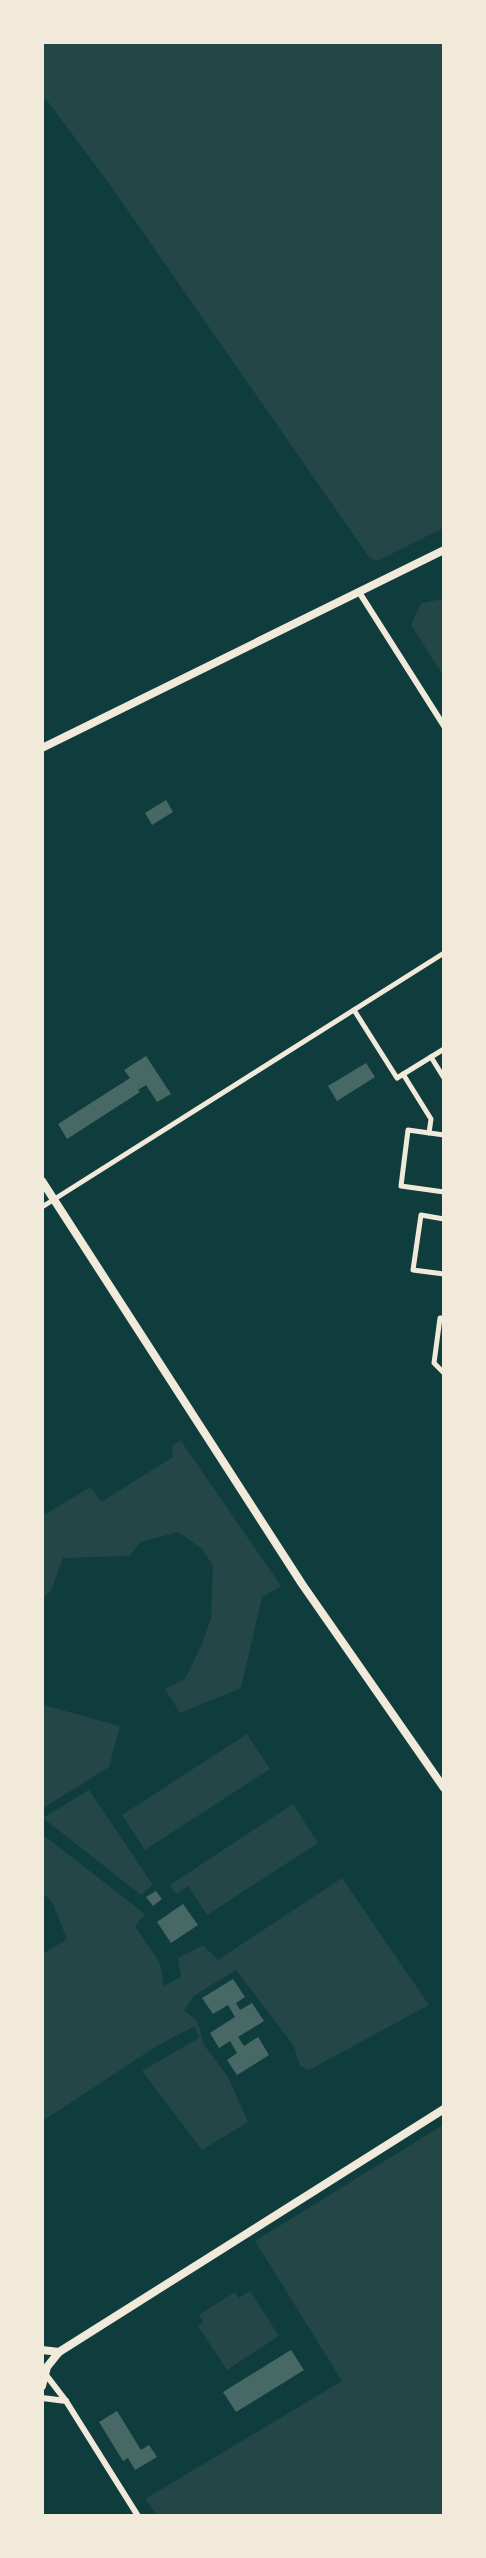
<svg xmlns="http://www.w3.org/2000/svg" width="486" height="2558" viewBox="0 0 486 2558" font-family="'PT Sans',sans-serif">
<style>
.green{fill:#244646}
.building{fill:#486865}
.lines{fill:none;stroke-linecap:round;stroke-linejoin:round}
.minor{stroke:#f1e9da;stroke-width:5}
.tertiary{stroke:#f1e9da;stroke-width:6}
.secondary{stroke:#f1e9da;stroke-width:8}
</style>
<rect width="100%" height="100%" fill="#0f3d3e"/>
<!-- green -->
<g class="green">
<polygon points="43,42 443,43 443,528 377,561 369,557 108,182 46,99 43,101"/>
<polygon points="443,599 444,599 443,675 411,625 421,603"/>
<polygon points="181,1441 281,1586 262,1597 241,1688 180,1713 165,1689 185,1679 202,1644 211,1618 213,1566 202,1549 178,1532 141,1542 129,1556 63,1558 51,1590 43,1598 42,1516 91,1487 101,1502 173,1457 172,1445"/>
<polygon points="43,1705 120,1726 109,1767 43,1808"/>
<polygon points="247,1734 270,1769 145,1850 122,1815"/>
<polygon points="89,1790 153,1885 141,1895 43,1818"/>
<polygon points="293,1804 318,1843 207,1915 188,1886 176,1894 170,1885"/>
<polygon points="42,1834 145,1914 135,1926 160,1963 164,1986 181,1977 178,1958 203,1945 218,1960 342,1878 429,2005 309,2070 300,2066 294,2046 236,1970 195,1995 184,2010 197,2021 204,2045 228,2077 248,2122 202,2150 142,2071 199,2038 195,2026 155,2047 43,2121 43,1954 67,1939 52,1902 43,1893"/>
<polygon points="443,2125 443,2515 157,2515 145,2499 342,2381 255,2241"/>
<polygon points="250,2291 279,2336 227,2370 198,2326 203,2322 199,2315 235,2292 239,2298"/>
</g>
<!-- building -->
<g class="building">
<polygon points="166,800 173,812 152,825 145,813"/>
<polygon points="146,1056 171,1094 157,1102 146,1085 138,1090 140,1092 67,1139 58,1124 130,1078 124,1070"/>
<polygon points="366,1063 375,1077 337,1101 328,1086"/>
<polygon points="156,1891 162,1899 153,1906 146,1897"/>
<polygon points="183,1904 198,1925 171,1943 157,1922"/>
<polygon points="233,1979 245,1997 236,2003 240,2010 252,2003 264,2021 238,2037 244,2046 258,2037 269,2055 237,2075 227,2060 237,2053 230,2041 219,2048 210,2033 235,2017 228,2005 213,2014 202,1998"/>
<polygon points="291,2350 304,2370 236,2412 223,2392"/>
<polygon points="117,2411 141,2450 149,2445 157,2457 135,2470 128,2458 123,2461 99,2422"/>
</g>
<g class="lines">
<!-- minor -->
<g class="minor">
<polyline points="354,1010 397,1078 431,1057"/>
<polyline points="444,1049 431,1057 444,1078"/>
<polyline points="403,1074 431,1119 429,1133"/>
<polyline points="444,1135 408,1130 401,1186 444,1192"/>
<polyline points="42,1207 444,953"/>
<polyline points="444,1219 421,1215 413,1270 444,1274"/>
<polyline points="444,1318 440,1318 434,1363 444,1373"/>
</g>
<!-- tertiary -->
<g class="tertiary">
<polyline points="359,592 444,726"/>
<polyline points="43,2371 66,2401 138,2516"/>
<polyline points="42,2398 66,2401"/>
</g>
<!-- secondary -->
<g class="secondary">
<polyline points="42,748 444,550"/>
<polyline points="42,1181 302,1584 444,1788"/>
<polyline points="42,2350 59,2352"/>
<polyline points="42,2386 47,2367 59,2352 444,2109"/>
</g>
</g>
<!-- border -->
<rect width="486" height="2558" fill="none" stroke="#f1e9da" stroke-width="88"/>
</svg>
